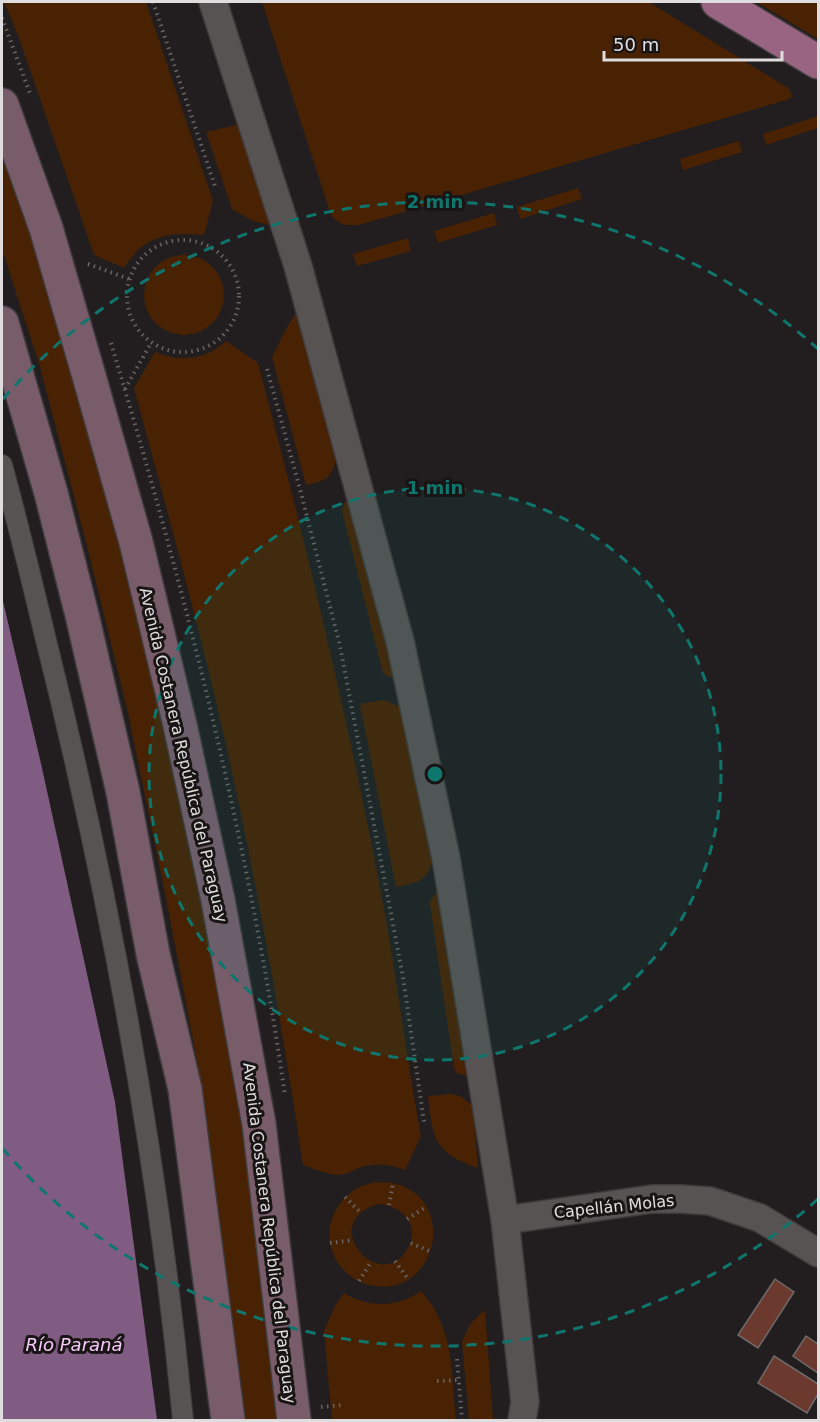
<svg xmlns="http://www.w3.org/2000/svg" width="820" height="1422" viewBox="0 0 820 1422" font-family="'DejaVu Sans',sans-serif">
<style>
.green{fill:#482203;fill-rule:evenodd}
.water{fill:#805c83}
.building{fill:#6c392f;stroke:#6f6a69;stroke-width:1.5}
.lines{fill:none;stroke-linecap:round;stroke-linejoin:round}
.pedestrian-casing{stroke:#3f3b3c;stroke-width:22}
.minor-casing{stroke:#3f3b3c;stroke-width:30}
.secondary-casing{stroke:#3f3b3c;stroke-width:36}
.primary-casing{stroke:#3f3b3c;stroke-width:36}
.path{stroke:#696566;stroke-width:4;stroke-dasharray:1.5 4.5;stroke-linecap:butt}
.pedestrian{stroke:#585353;stroke-width:20}
.minor{stroke:#585353;stroke-width:27}
.secondary{stroke:#795c6a;stroke-width:33}
.primary{stroke:#996481;stroke-width:33}
.ring{fill:none;stroke:#0f766e;stroke-width:3;stroke-dasharray:10 8}
.labels{text-anchor:middle;stroke-width:6;stroke-linejoin:round;paint-order:stroke}
.street-label{font-size:16px;fill:#e0ddde;stroke:#191515}
.water-label{font-size:18px;font-style:italic;fill:#f8cafc;stroke:#191515}
.centre{fill:#0f766e;stroke:#191515;stroke-width:3}
.ring-label{font-size:18px;text-anchor:middle;font-weight:bold;fill:#0f766e;stroke:#191515;stroke-width:6;stroke-linejoin:round;paint-order:stroke}
</style>
<rect width="100%" height="100%" fill="#221e1f"/>
<!-- green -->
<g class="green">
<path d="M4 2H146L213 201 204 235C169 232 144 235 124 268L94 255 18 35Z"/>
<path d="M262 2H649L788 88 792 94 791 98 786 100 359 225C346 226 339 225 331 215Z"/>
<polygon points="756,2 818,2 818,39"/>
<polygon points="818,116 818,128 766,145 763,134"/>
<polygon points="241,124 274,226 253,221 232,209 206,132"/>
<polygon points="739,141 742,152 683,170 680,159"/>
<polygon points="2,146 70,358 122,542 163,708 235,1063 280,1420 246,1420 198,1066 167,903 128,713 88,550 40,367 2,249"/>
<polygon points="578,188 582,199 520,219 517,207"/>
<polygon points="494,213 497,225 438,243 434,231"/>
<polygon points="408,238 411,251 357,266 353,254"/>
<circle cx="184" cy="295" r="40"/>
<path d="M297 311 336 457C333 478 325 481 306 485L272 357 286 329Z"/>
<path d="M226 341 258 363C305 540 348 718 382 898 397 977 406 1057 421 1136L405 1170C390 1164 374 1163 358 1168 352 1171 347 1174 340 1175 327 1175 315 1169 303 1165 283 1032 260 899 231 767 203 640 168 514 134 388L155 352C181 363 205 360 226 341Z"/>
<polygon points="351,498 395,677 390,677 383,673 342,511 345,502"/>
<path d="M384 700 403 708 432 855C431 880 418 883 396 887L360 704Z"/>
<polygon points="439,890 469,1077 457,1073 454,1068 430,904 431,899"/>
<path d="M451 1094 460 1096 473 1106 478 1168C434 1152 433 1140 428 1096Z"/>
<path d="M375 1182C381 1183 388 1182 393 1183 462 1199 435 1305 366 1284 353 1280 341 1270 335 1258 322 1233 333 1201 358 1188 363 1185 369 1184 375 1182ZM378 1204C401 1205 421 1225 408 1248 382 1297 315 1223 378 1204Z"/>
<path d="M421 1291C455 1329 451 1373 456 1420H332L324 1331 335 1306 344 1293C369 1308 397 1308 421 1291Z"/>
<polygon points="485,1310 493,1420 469,1420 462,1342 470,1324"/>
</g>
<!-- water -->
<polygon class="water" points="2,597 42,768 115,1102 157,1420 2,1420"/>
<!-- building -->
<g class="building">
<polygon points="775,1279 794,1292 758,1348 738,1335"/>
<polygon points="806,1336 818,1344 818,1373 793,1356"/>
<polygon points="774,1356 818,1384 818,1394 807,1413 758,1383"/>
</g>
<g class="lines">
<!-- pedestrian casing -->
<g class="pedestrian-casing">
<path id="pedestrian" d="M2 465C18 523 32 582 46 640 110 897 158 1157 183 1420"/>
</g>
<!-- minor casing -->
<g class="minor-casing">
<g id="minor">
<polyline points="213,2 298,266 400,641 446,858 505,1220 525,1402 522,1420"/>
<polyline points="505,1220 652,1199 681,1199 710,1201 760,1218 818,1253"/>
</g>
</g>
<!-- secondary casing -->
<g class="secondary-casing">
<g id="secondary">
<polyline points="2,105 46,228 89,376 136,542 180,725 218,900 259,1124 294,1420"/>
<polyline points="2,323 51,493 82,615 123,792 153,954 185,1089 228,1420"/>
</g>
</g>
<!-- primary casing -->
<g class="primary-casing">
<polyline id="primary" points="718,2 818,62"/>
</g>
<!-- path -->
<g class="path">
<polyline points="153,2 216,189"/>
<polyline points="2,18 31,96"/>
<circle cx="183" cy="296" r="56"/>
<polyline points="88,264 129,279"/>
<path d="M111 343C185 589 248 840 285 1095"/>
<polyline points="267,369 300,489 340,646 403,977 424,1122"/>
<polyline points="125,389 151,343"/>
<polyline points="345,1197 361,1213"/>
<polyline points="389,1205 393,1183"/>
<polyline points="407,1219 426,1207"/>
<polyline points="330,1243 353,1240"/>
<polyline points="411,1243 431,1252"/>
<polyline points="395,1261 408,1279"/>
<polyline points="359,1281 371,1262"/>
<polyline points="457,1359 462,1420"/>
<polyline points="437,1381 459,1380"/>
<polyline points="321,1407 342,1405"/>
</g>
<!-- pedestrian -->
<use href="#pedestrian" class="pedestrian"/>
<!-- minor -->
<use href="#minor" class="minor"/>
<!-- secondary -->
<use href="#secondary" class="secondary"/>
<!-- primary -->
<use href="#primary" class="primary"/>
</g>
<!-- distance rings -->
<circle cx="435" cy="774" r="286" fill="#0f766e" fill-opacity=".12"/>
<g class="ring">
<circle cx="435" cy="774" r="286"/>
<path d="M818 1199A572 572 0 0 1 3 1149M3 399A572 572 0 0 1 818 349"/>
</g>
<g class="labels">
<!-- street labels -->
<g class="street-label">
<text transform="translate(184 755) rotate(77)" y="6">Avenida Costanera República del Paraguay</text>
<text transform="translate(614 1206) rotate(-6)" y="6">Capellán Molas</text>
<text transform="translate(270 1233) rotate(83)" y="6">Avenida Costanera República del Paraguay</text>
</g>
<!-- water labels -->
<g class="water-label">
<text x="74" y="1351">Río Paraná</text>
</g>
</g>
<circle cx="435" cy="774" r="9" class="centre"/>
<g class="ring-label">
<text x="435" y="208">2 min</text>
<text x="435" y="494">1 min</text>
</g>
<!-- border -->
<rect width="820" height="1422" fill="none" stroke="#e0ddde" stroke-width="6"/>
<!-- scale -->
<path d="M604 51v9h178v-9" fill="none" stroke="#e0ddde" stroke-width="3"/>
<text x="613" y="51" font-size="18" fill="#e0ddde" stroke="#191515" stroke-width="4.5" paint-order="stroke">50 m</text>
</svg>
